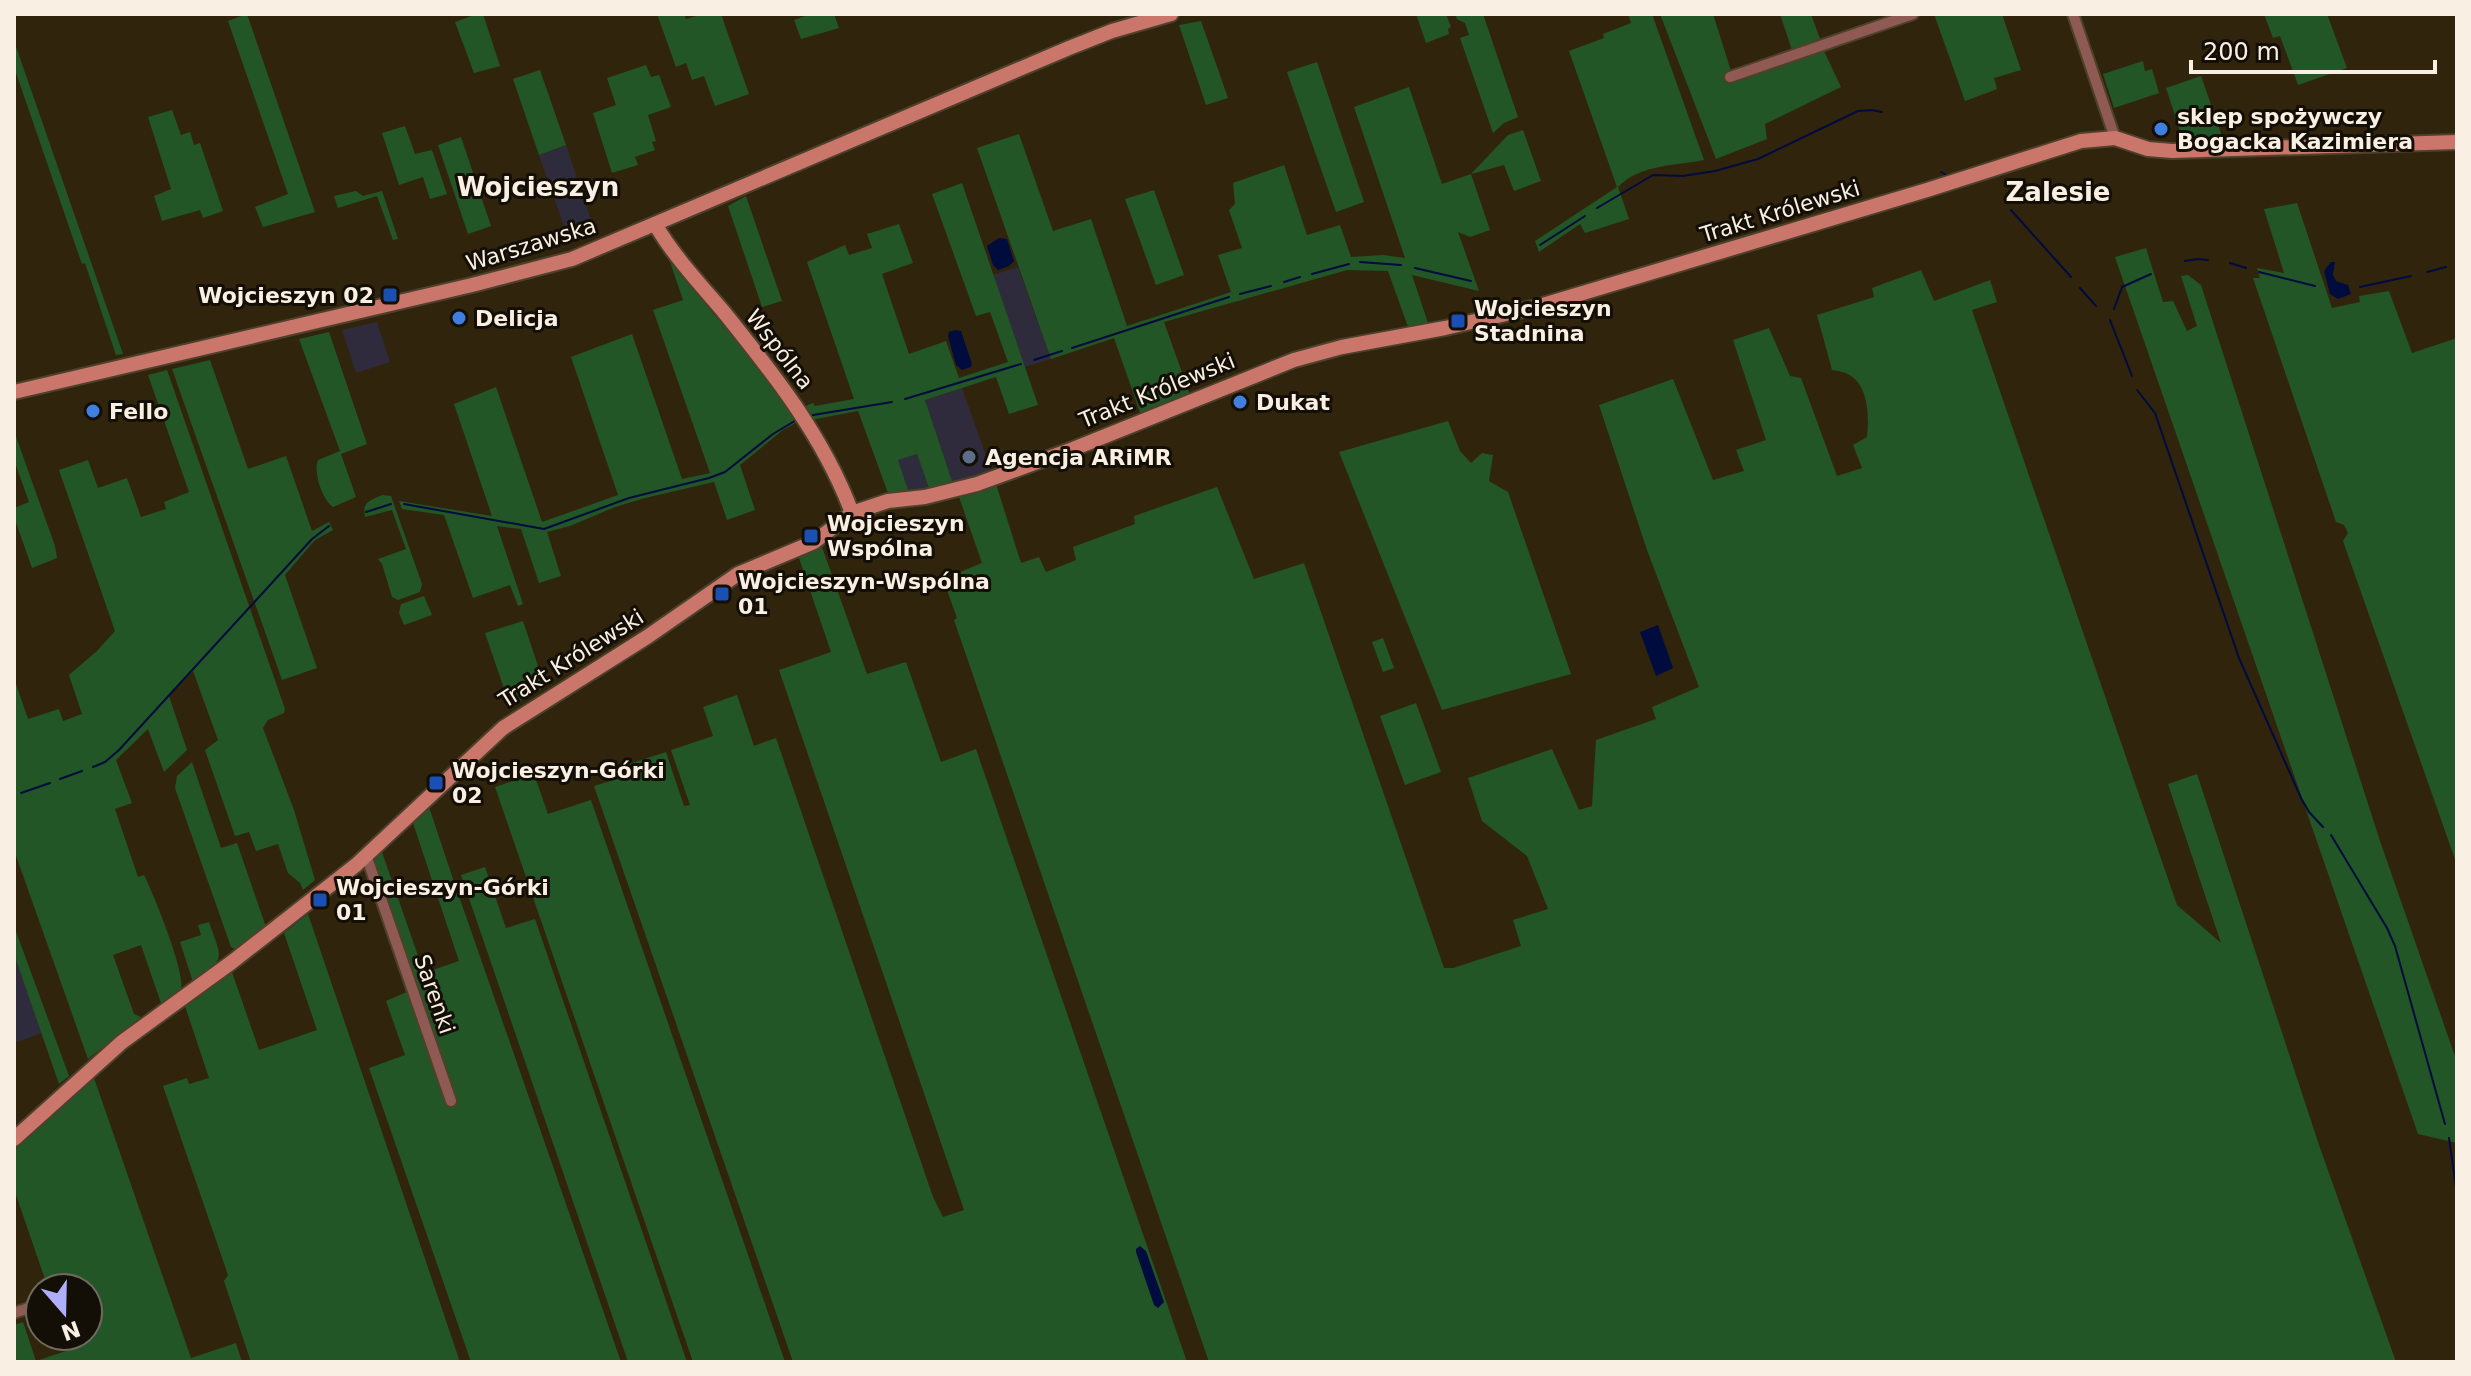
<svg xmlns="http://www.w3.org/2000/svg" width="2471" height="1376" viewBox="0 0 2471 1376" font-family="'DejaVu Sans',sans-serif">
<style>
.commercial{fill:#2f2b3c}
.industrial{fill:#2e2c3c}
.green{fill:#225626}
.water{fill:#000b3e}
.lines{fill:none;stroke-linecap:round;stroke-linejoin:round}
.stream{stroke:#000b3e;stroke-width:2}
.street-casing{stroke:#4d412b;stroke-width:14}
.secondary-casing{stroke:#4d412b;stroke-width:18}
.street{stroke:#8f5a53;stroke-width:10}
.secondary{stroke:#cb766a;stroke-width:14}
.shop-dot{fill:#3f7fe0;stroke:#140f06;stroke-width:3}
.transit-dot{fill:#1a4fb4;stroke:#140f06;stroke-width:3}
.service-dot{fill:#5c6f8a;stroke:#140f06;stroke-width:3}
.labels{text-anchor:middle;stroke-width:6;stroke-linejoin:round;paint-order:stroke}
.poi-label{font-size:22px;font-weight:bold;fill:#f9f0e3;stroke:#140f06;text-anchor:start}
.street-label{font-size:22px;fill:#f9f0e3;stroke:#140f06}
.quarter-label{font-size:26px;font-weight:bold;fill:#f9f0e3;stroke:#140f06}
</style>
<rect width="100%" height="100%" fill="#31240d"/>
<!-- commercial -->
<g class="commercial">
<polygon points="377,322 390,362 356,373 342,330"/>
<polygon points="962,388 991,470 953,484 925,400"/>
</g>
<!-- industrial -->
<g class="industrial">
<polygon points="566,145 595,232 570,243 539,155"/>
<polygon points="1018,267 1051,359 1025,367 993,275"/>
<polygon points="917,454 929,488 908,490 898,460"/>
<polygon points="14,954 42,1033 14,1043"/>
</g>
<!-- green -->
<g class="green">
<polygon points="247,14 315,212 263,227 255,207 288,194 228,21"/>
<polygon points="477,14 483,14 500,66 474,73 455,22"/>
<polygon points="657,14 684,14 686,19 703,14 721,14 749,94 715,106 704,76 692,80 686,63 676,67"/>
<polygon points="811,14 834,14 839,28 801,39 794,20"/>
<polygon points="1416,14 1446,14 1451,27 1448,29 1449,34 1426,43"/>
<polygon points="1455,14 1483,14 1518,117 1504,123 1493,133 1460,38 1469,35 1465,23 1457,19"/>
<path d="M1628 14H1652L1704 160C1675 166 1640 164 1618 187L1629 219 1585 233 1580 224 1539 252 1535 241 1617 187 1569 51 1604 38 1603 34 1631 23Z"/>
<polygon points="1660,14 1713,14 1731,71 1728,79 1824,51 1841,87 1765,124 1767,139 1716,159"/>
<polygon points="1780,14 1811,14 1820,39 1792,50"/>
<polygon points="1934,14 2002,14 2021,70 1994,78 1997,89 1965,101"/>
<polygon points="2264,14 2327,14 2347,68 2298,85 2280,36 2273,38"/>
<polygon points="1201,21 1228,98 1206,105 1179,25"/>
<polygon points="14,41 123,354 116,355 85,263 82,264 76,247 14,67"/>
<polygon points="2143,61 2145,71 2152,69 2159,93 2114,108 2103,74"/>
<polygon points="1317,62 1364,202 1336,212 1287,72"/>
<polygon points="646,65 651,77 659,75 671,107 648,115 656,141 652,142 655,150 635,157 638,165 612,173 593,113 616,105 607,78"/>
<polygon points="540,70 566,145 539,155 513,79"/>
<polygon points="2201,76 2223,139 2223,140 2183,140 2166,88"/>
<polygon points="1409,87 1442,184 1471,174 1508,135 1523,130 1541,181 1514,191 1504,165 1471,174 1490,230 1470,237 1458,232 1479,291 1412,275 1428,323 1408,327 1388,271 1347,270 1164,322 1190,395 1141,415 1114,338 1051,359 977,148 1019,134 1053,231 1091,219 1127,326 1231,292 1218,255 1242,248 1229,210 1235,204 1233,183 1284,165 1307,235 1340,225 1351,257 1383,255 1405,258 1354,107"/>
<polygon points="172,110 181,135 190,132 194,145 200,143 223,211 203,218 200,210 162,221 154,196 171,189 148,117"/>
<polygon points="405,126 415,154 432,150 447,194 430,199 423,177 399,185 382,133"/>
<polygon points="461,137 491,226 468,234 438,145"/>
<polygon points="962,183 1038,405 1009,414 996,377 925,400 953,484 929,488 917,454 898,460 908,490 888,493 858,411 811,420 803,407 813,403 815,406 854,399 807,262 845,245 849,255 872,248 867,234 899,224 913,263 882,274 909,354 946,341 959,378 1008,362 990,312 976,316 932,194"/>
<polygon points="1154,190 1184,275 1156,285 1125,199"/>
<polygon points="356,191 363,196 382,191 398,239 393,240 377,196 338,208 334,196"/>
<polygon points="746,196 782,301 762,307 728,206"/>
<polygon points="2297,203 2332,308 2360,302 2359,296 2389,291 2412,353 2457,338 2457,865 2343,541 2348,533 2344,525 2336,522 2253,278 2260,278 2257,268 2284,273 2264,209"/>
<polygon points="2146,248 2163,302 2173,301 2187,331 2197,326 2181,276 2188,275 2201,285 2380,841 2457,1062 2457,1143 2418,1134 2115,257"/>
<polygon points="670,262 776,388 794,412 797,422 783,430 740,465 755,510 727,520 714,482 645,498 615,507 570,526 547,532 561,576 539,583 521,529 497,526 523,604 518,606 510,585 473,598 444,515 402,509 399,501 492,516 454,404 496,387 542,522 618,495 571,357 632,334 682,479 710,473 653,310 683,300"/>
<path d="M1921 270 1934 301 1990 280 1997 302 1972 310 2177 905 2221 943 2168 784 2197 774 2319 1145 2396 1362H1209L954 620 957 618 943 579 982 563 959 497 996 484 1021 563 1039 557 1046 572 1076 560 1073 547 1135 524 1134 516 1217 487 1254 579 1304 563 1444 968H1453L1521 946 1513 920 1548 909 1527 856 1482 821 1468 778 1552 749 1579 810 1592 806 1596 740 1656 719 1652 707 1699 687 1647 550 1599 405 1673 379 1713 480 1744 471 1736 450 1766 440 1733 340 1769 328 1790 376 1801 378 1837 476 1862 468 1853 445 1867 437C1869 418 1869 388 1851 376 1846 372 1838 371 1832 370L1817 315 1874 297 1872 288Z"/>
<path d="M329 332 367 444 341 454 356 497 333 507C322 499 313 472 318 460L340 451 299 339Z"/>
<polygon points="210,360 248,469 286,456 312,531 329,522 333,530 315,540 285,575 317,668 282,680 172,369"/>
<path d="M167 370 285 709 284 713 268 720 263 728 294 810 315 880 303 890 300 883 288 873 278 844 256 851 249 832 235 836 205 750 218 740 193 671 169 696 187 750 164 772 148 729 116 760 132 803 115 809 138 877 144 875C153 893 186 973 181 989 179 996 168 1002 162 1006L141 945 113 955 134 1014 141 1017 88 1059 14 850V678L28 719 59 709 63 721 82 714 69 675 97 651 115 631 59 470 88 460 98 488 127 478 141 517 166 509 164 502 189 492 148 375Z"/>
<polygon points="1448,421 1460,451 1471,463 1482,453 1493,455 1489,481 1508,492 1571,674 1442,710 1339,452"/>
<polygon points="14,431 55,546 57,558 32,568 14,517 14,508 29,502 14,460"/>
<path d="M382 495 391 496 422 584 420 592 398 600 392 597 382 564 378 559 406 549 392 510 365 517C362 502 369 501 382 495Z"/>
<polygon points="822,547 867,674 906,662 941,762 976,749 1187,1362 793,1362 594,786 629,775 626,765 666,752 684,806 690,805 671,750 713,736 703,707 737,695 754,746 776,738 933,1197 943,1217 964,1210 779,670 831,652 798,555"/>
<polygon points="424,596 432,615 404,625 399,613 401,604"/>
<polygon points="523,621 545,687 510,706 485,633"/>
<polygon points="1383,638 1394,668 1383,672 1372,642"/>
<polygon points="1416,703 1441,772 1405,785 1380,716"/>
<polygon points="192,762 221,848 237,843 266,927 237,950 231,947 175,788 177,776"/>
<polygon points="534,774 548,814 591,800 785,1362 693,1362 495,787"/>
<polygon points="429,807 453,879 621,1362 471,1362 369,1068 405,1055 386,1001 409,991 365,865 382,852 424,973 459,961 413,823"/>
<polygon points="485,867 506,928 535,919 687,1362 628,1362 461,875"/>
<polygon points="308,914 460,1362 251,1362 224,1281 228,1275 163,1086 187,1078 189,1084 209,1078 185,1006 232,972 259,1050 317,1030 284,933"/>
<path d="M209 922C222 960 227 958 193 982L180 942 201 935 198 925Z"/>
<polygon points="14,926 69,1076 59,1084 14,954"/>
<polygon points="93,1075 191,1358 236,1343 242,1362 14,1362 14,1325 23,1322 36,1361 69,1350 65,1336 88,1336 88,1288 48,1288 14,1189 14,1150"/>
</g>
<!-- water -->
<g class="water">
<polygon points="999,238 1007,239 1014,261 1009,266 998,270 993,265 987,246"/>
<polygon points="2331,262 2335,262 2333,275 2336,281 2348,285 2351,294 2338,299 2330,294 2324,271"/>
<polygon points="955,330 961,331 972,364 971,367 962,370 956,365 948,336 949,332"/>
<polygon points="1658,625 1673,668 1656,676 1640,632"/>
<polygon points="1140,1246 1146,1251 1164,1302 1158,1308 1154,1305 1136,1252 1136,1249"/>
</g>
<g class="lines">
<!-- stream -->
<g class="stream">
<polyline points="1941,172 1950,177"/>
<polyline points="1597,208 1653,175 1683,176 1715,171 1758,159 1858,111 1872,110 1882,112"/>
<polyline points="2011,210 2071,277"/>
<polyline points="1540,245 1585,216"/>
<polyline points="2185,261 2198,259 2208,260"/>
<polyline points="1360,262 1401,265"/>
<polyline points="2230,263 2246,268"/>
<polyline points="1415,268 1471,281"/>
<polyline points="2259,272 2315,286"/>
<polyline points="2427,272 2446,267"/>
<polyline points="1312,274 1349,264"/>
<polyline points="1284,282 1300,277"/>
<polyline points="2360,287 2411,276"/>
<polyline points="2080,288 2096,306"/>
<polyline points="1240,294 1271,286"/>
<polyline points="2114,309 2122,287 2151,274"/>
<polyline points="2110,320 2132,376"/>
<polyline points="1072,348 1229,297"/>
<polyline points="1034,360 1062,351"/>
<polyline points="2137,390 2155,413 2239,658 2301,798 2309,812 2323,827"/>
<polyline points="905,399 1021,364"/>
<polyline points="807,416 892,402"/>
<polyline points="404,504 544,529 629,498 709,478 725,472 773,434 798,419"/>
<polyline points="366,512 391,504"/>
<polyline points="93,767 105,762 119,750 312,539 329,526"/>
<polyline points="60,779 82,771"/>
<polyline points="21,793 50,783"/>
<polyline points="2331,835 2387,928 2395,946 2445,1124"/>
<polyline points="2449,1138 2457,1194"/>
</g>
<!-- street casing -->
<g class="street-casing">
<g id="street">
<polyline points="2073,14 2115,138"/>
<polyline points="1730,77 1913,14"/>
<polyline points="366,855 451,1101"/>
<polyline points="14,1313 40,1304"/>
</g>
</g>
<!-- secondary casing -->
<g class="secondary-casing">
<g id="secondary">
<path d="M655 224C673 255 699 283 723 311 773 373 824 437 852 513"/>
<polyline points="14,392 472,285 572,259 1069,48 1112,31 1171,14"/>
<polyline points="14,1139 122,1042 232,962 356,865 503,728 647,637 738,574 814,542 852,513 888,501 925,497 977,484 1073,449 1294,360 1342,347 1445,328 1536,307 1927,190 2081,141 2115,138 2148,149 2172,151 2457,142"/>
</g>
</g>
<!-- street -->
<use href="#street" class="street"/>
<!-- secondary -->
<use href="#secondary" class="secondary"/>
</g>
<!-- markers -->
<g class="shop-dot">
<circle cx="2161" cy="129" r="8"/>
<circle cx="459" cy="318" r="8"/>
<circle cx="1240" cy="402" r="8"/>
<circle cx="93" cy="411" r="8"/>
</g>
<g class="transit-dot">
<rect x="382" y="287" width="16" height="16" rx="4"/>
<rect x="1450" y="313" width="16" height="16" rx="4"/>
<rect x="803" y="528" width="16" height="16" rx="4"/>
<rect x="714" y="586" width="16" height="16" rx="4"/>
<rect x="428" y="775" width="16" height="16" rx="4"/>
<rect x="312" y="892" width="16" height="16" rx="4"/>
</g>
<circle class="service-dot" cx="969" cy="457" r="8"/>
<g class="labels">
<!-- poi labels -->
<g class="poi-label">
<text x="2177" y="124">sklep spożywczy<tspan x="2177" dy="25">Bogacka Kazimiera</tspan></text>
<text x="374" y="303" text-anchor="end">Wojcieszyn 02</text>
<text x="1474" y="316">Wojcieszyn<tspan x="1474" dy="25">Stadnina</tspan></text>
<text x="475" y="326">Delicja</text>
<text x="1256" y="410">Dukat</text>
<text x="109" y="419">Fello</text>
<text x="985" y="465">Agencja ARiMR</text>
<text x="827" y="531">Wojcieszyn<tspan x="827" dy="25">Wspólna</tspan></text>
<text x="738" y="589">Wojcieszyn-Wspólna<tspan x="738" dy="25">01</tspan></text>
<text x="452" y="778">Wojcieszyn-Górki<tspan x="452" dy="25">02</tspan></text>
<text x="336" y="895">Wojcieszyn-Górki<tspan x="336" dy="25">01</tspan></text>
</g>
<!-- street labels -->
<g class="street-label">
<text transform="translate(1780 211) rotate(-17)" y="8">Trakt Królewski</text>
<text transform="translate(531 244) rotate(-17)" y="8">Warszawska</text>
<text transform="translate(780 349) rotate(52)" y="8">Wspólna</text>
<text transform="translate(1157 390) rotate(-22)" y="8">Trakt Królewski</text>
<text transform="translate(571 658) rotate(-32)" y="8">Trakt Królewski</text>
<text transform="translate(435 994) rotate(71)" y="8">Sarenki</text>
</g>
<!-- quarter labels -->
<g class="quarter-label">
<text x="538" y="196">Wojcieszyn</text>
<text x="2058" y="201">Zalesie</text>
</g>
</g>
<!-- border -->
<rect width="2471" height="1376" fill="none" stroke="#f9f0e3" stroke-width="32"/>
<!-- north arrow -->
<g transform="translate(64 1312) rotate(160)"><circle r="38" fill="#140f06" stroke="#70695e" stroke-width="2"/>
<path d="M0-6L14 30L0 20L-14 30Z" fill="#afaefa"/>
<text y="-12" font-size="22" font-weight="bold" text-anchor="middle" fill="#f9f0e3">N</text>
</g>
<!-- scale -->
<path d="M2191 60v12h244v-12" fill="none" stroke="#f9f0e3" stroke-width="4"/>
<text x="2203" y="60" font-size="24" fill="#f9f0e3" stroke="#140f06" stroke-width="6" paint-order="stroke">200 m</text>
</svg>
